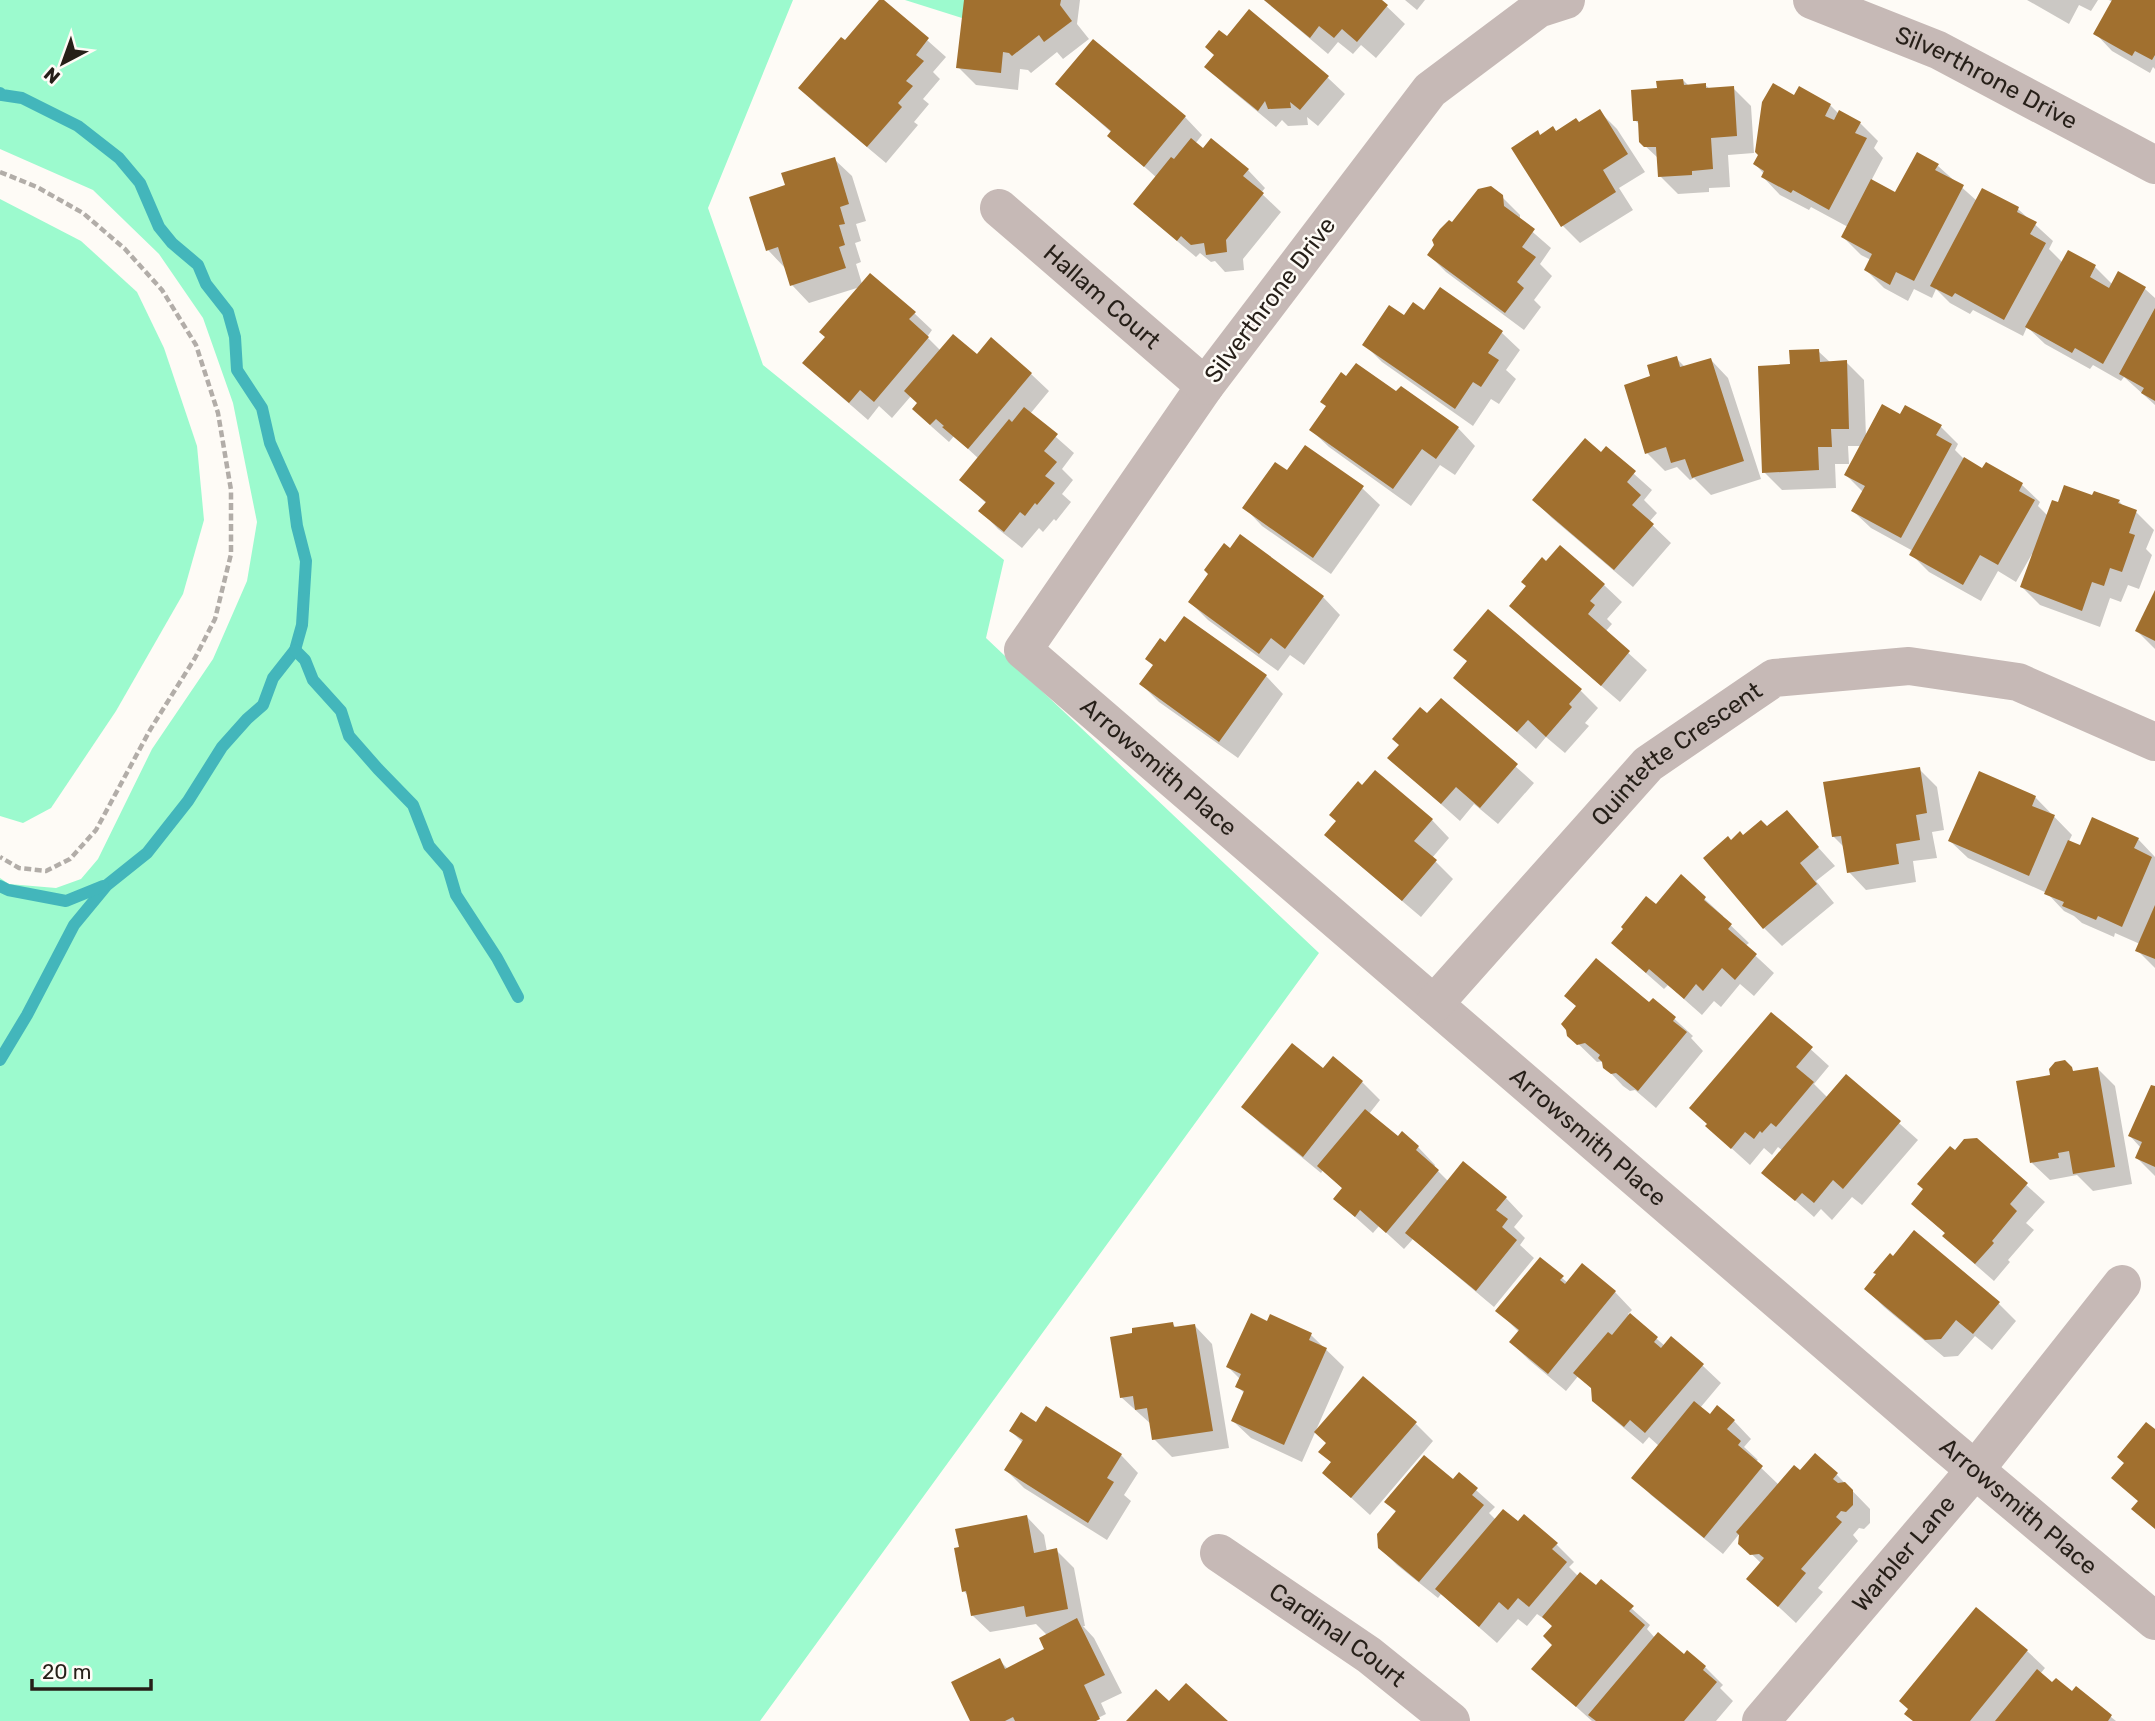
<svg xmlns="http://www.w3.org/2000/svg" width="2155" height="1721" viewBox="0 0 2155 1721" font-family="Rubik,sans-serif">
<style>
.green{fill:#9cface}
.shadow{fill:#0003}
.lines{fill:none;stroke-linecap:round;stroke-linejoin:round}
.stream{stroke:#43b6bb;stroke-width:12}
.building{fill:#a1702f}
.path{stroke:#b2ada8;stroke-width:4.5;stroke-dasharray:7 3.5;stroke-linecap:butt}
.minor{stroke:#c6b9b6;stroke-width:38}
.labels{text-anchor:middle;stroke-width:5;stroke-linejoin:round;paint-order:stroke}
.street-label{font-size:24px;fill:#261f18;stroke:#fefbf6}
</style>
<rect width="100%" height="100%" fill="#fefbf6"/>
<!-- green -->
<g class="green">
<polygon points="0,0 793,0 708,208 763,365 1004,560 986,638 1319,953 760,1721 0,1721 0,878 9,884 56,888 81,879 98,859 152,749 213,659 247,581 257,522 233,403 203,318 159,254 93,190 0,149"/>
<polygon points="905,0 1003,0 981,24"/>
<polygon points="0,199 81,241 137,292 164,348 197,446 204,520 183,594 116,711 51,808 23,823 0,816"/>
</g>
<!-- shadow -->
<g class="shadow">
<polygon points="882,0 946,57 933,72 940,79 923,99 929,104 914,122 918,125 886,163 818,106 800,88 845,42"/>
<polygon points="966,0 1080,0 1077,24 1089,39 1063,59 1057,52 1031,73 1028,70 1020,69 1018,90 976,85 958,67"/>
<polygon points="1264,0 1380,0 1405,24 1376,58 1361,45 1353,54 1338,42 1328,54"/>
<polygon points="1405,0 1425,0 1417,10"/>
<polygon points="2027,0 2098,0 2091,11 2079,5 2069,24"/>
<polygon points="2109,0 2155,0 2155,69 2153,67 2150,73 2112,51 2095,33 2113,2"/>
<polygon points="1227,39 1327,77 1345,94 1318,126 1307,117 1308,125 1288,126 1282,120 1276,127 1224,84 1207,67"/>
<polygon points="1683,80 1689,86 1705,85 1710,89 1733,88 1751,106 1754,153 1728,155 1730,187 1709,188 1709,192 1678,194 1660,176 1659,159 1641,142 1640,125 1635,120 1659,90"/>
<polygon points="1057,84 1185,117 1202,135 1195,144 1203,150 1211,140 1248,170 1265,188 1261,193 1281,212 1243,259 1244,270 1225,272 1215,261 1211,262 1200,253 1196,257 1153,221 1135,204 1157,178 1110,136 1112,133"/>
<polygon points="1795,97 1830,105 1839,114 1860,123 1878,141 1874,148 1883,158 1871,181 1896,195 1938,166 1977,201 2018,209 2053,241 2049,249 2063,263 2095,267 2113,285 2119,274 2145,289 2155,298 2155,405 2124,377 2121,381 2093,365 2090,369 2045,344 2027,327 2023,336 1973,310 1970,314 1950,303 1936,289 1932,298 1914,289 1908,301 1884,288 1866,270 1871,260 1861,255 1843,237 1848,227 1811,207 1809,210 1780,195 1763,177 1764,174 1755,164"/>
<polygon points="1599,111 1617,129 1645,172 1619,188 1633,210 1580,243 1562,225 1541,136 1579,124"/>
<polygon points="834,159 852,176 866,221 856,224 861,241 855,243 861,262 856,264 862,284 914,313 932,330 927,337 941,351 977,356 1031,374 1049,391 1030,414 1074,453 1062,469 1073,480 1062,494 1071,502 1056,521 1054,519 1043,532 1039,528 1022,548 998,529 981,511 987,504 961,480 979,459 954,436 949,442 932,427 914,409 919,403 911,396 892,418 879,406 868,420 822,380 827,337 860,287 809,303 792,285 785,268 768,250 787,187"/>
<polygon points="1502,197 1520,215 1520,221 1551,248 1540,264 1552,276 1534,300 1541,307 1524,330 1446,272 1429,255 1452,225"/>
<polygon points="1440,290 1502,333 1520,350 1506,370 1516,379 1499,404 1491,399 1473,426 1382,362 1364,344 1404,318 1425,312"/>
<polygon points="1818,351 1831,363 1846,362 1864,380 1866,437 1901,416 1941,427 1958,444 1955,450 1965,460 1983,470 1986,464 2022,485 2040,502 2038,506 2048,516 2093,498 2119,501 2125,508 2136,512 2154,530 2146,549 2152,555 2139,589 2128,585 2121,602 2110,598 2100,627 2040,605 2022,587 2034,555 2032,554 2016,582 1998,571 1981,601 1929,572 1912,555 1913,551 1871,528 1853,511 1863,492 1846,475 1861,446 1848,446 1849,464 1835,464 1836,488 1782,490 1764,472 1791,366"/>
<polygon points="1676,358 1686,368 1711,360 1728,378 1761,479 1711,495 1694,478 1690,480 1677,467 1665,471 1647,453 1652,377"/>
<polygon points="1397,394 1458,428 1475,446 1455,475 1440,465 1411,506 1329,447 1311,430"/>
<polygon points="1606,449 1652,490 1644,500 1657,513 1649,522 1671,543 1633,587 1552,518 1534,500 1602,455"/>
<polygon points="1287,473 1362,488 1380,505 1331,574 1262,526 1245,508"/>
<polygon points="1604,585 1622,602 1607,619 1612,624 1605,632 1647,670 1620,702 1529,624 1511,606 1528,586"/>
<polygon points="2155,594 2155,649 2137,631"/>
<polygon points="1323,597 1340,615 1304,665 1290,655 1278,671 1208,620 1190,602"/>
<polygon points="1165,644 1266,676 1283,694 1238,758 1159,702 1141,684 1155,666"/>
<polygon points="1456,678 1580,690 1598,708 1585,723 1589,726 1565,753 1546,737 1536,749"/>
<polygon points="1441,700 1534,783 1498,824 1474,804 1460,821 1389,758"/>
<polygon points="1919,769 1937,787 1944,830 1932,832 1937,858 1913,861 1916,882 1866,890 1849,872 1844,847 1833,836"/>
<polygon points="2035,797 2072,835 2069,841 2081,847 2138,839 2155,857 2155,968 2137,950 2140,944 2115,933 2114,937 2082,923 2074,916 2064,911 2047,893 1968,858 1950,841"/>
<polygon points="1787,813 1835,866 1816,881 1834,903 1782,946 1764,928 1705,858 1731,842 1768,828"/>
<polygon points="1432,820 1449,838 1432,858 1453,879 1421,917 1344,852 1327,835"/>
<polygon points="1681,877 1723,916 1722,917 1749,943 1745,946 1774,973 1754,996 1740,984 1721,1007 1714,1001 1702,1015 1668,985 1664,989 1631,960 1656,906"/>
<polygon points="1654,1000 1693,1036 1691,1038 1703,1051 1656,1108 1635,1090 1630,1091 1623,1086 1605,1067 1603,1061 1597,1062 1569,1035 1650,1005"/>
<polygon points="1772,1014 1829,1066 1814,1084 1828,1098 1846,1076 1918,1140 1862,1205 1852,1197 1832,1220 1821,1209 1814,1217 1764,1173 1783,1151 1778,1147 1772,1155 1764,1148 1750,1165 1707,1126"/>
<polygon points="1333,1059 1362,1082 1380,1100 1369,1114 1398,1139 1418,1147 1435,1165 1434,1167 1449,1182 1506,1198 1523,1216 1514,1227 1525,1238 1520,1245 1534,1258 1494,1307 1413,1239 1404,1249 1379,1226 1373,1233 1335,1199 1343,1189 1323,1170 1321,1173 1261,1124 1243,1107 1323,1071"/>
<polygon points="2064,1062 2075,1073 2098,1069 2115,1086 2132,1184 2093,1191 2077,1175 2050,1180 2032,1163 2052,1076"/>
<polygon points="2155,1088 2155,1176 2137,1158 2141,1148 2130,1136"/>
<polygon points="1976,1140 2045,1202 2026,1223 2034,1230 2008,1260 2010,1262 1994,1281 1962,1253 1945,1236 1946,1234 1913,1204"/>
<polygon points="1914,1233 1999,1304 2016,1321 1992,1350 1975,1336 1958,1356 1944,1357 1884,1307 1866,1289"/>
<polygon points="1540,1260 1568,1283 1615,1292 1632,1310 1628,1314 1665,1346 1671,1339 1703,1366 1721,1383 1700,1408 1711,1417 1734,1421 1751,1439 1744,1447 1758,1460 1755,1462 1779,1485 1801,1472 1815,1456 1837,1475 1870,1509 1870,1523 1864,1529 1859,1528 1853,1535 1858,1541 1818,1588 1823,1592 1796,1623 1749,1579 1762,1564 1740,1543 1740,1533 1723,1554 1651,1495 1634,1477 1659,1446 1649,1437 1643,1444 1612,1418 1594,1400 1593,1390 1579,1375 1566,1391 1529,1360 1511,1342 1519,1332 1498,1311"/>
<polygon points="1268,1323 1311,1335 1344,1367 1302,1462 1251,1438 1233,1421 1245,1394 1237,1386 1240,1379 1228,1367"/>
<polygon points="1172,1324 1177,1328 1195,1326 1212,1344 1229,1448 1172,1457 1154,1439 1152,1425 1121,1397"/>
<polygon points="1037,1424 1121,1455 1138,1473 1124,1495 1131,1501 1107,1540 1024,1488 1006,1470 1023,1443 1011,1431"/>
<polygon points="1416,1424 1433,1441 1370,1515 1324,1473 1332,1463 1321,1452"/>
<polygon points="1459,1475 1495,1507 1489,1513 1496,1520 1518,1524 1556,1544 1574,1562 1569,1567 1578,1576 1596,1588 1602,1582 1650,1625 1647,1629 1655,1638 1684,1656 1687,1653 1705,1667 1723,1685 1720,1688 1733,1701 1716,1721 1592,1721 1534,1669 1554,1645 1553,1627 1549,1622 1537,1614 1527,1626 1518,1619 1497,1643 1441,1594 1438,1598 1397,1565 1379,1547 1397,1513 1386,1502 1453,1482"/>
<polygon points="1027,1517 1044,1535 1047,1552 1056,1550 1074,1568 1085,1626 1083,1626 1094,1638 1122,1693 1101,1703 1106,1714 1092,1721 972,1721 999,1660 1008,1669 1046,1650 1047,1635 1036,1624 990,1632 972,1615 969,1597 964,1591"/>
<polygon points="2027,1651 2045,1668 2040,1674 2053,1684 2073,1694 2076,1689 2116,1721 1914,1721"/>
</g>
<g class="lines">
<!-- stream -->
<g class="stream">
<polyline points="0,93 2,95 22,98 78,126 119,158 140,183 159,227 172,243 198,265 206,284 228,312 235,337 237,370 262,408 270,443 293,495 297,526 306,561 302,625 295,650 273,678 263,705 247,719 222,747 188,801 147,853 107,885 74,925 27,1015 0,1060"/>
<polyline points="295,650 305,660 313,680 341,711 349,736 378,769 413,805 429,846 448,868 456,895 497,958 518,997"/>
<polyline points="0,886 8,890 66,901 103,886"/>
</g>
</g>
<!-- building -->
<g class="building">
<polygon points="879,0 884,0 929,38 916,55 924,61 906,81 913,86 898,103 902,107 867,147 798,88 841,37 845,40"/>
<polygon points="964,0 1061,0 1060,5 1072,21 1044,42 1039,35 1012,56 1009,53 1003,52 1001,73 956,68"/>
<polygon points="1264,0 1382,0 1388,5 1357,42 1342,29 1334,38 1319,26 1310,38"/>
<polygon points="2112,0 2155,0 2155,55 2152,60 2135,51 2132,56 2093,34"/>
<polygon points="1249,9 1329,76 1300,110 1290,102 1291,108 1268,109 1265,101 1258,111 1204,67 1214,55 1205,47 1219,30 1227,36"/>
<polygon points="1093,39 1186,116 1144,167 1107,136 1111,131 1055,84"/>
<polygon points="1683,79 1684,85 1706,83 1706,88 1734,86 1737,136 1711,138 1713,169 1692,171 1692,175 1658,177 1656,147 1644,147 1639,142 1638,121 1633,121 1631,90 1657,88 1656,81"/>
<polygon points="1773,83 1794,95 1799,86 1831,104 1825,116 1834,120 1839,110 1861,122 1855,133 1867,138 1829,210 1793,190 1791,193 1761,177 1764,171 1753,164 1758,155 1755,152 1762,102"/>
<polygon points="1600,109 1628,154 1603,170 1616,192 1561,227 1511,148 1538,130 1540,135 1553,126 1556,131 1576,118 1579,122"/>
<polygon points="1191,138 1203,148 1211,138 1249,169 1243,176 1264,193 1226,240 1227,252 1206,255 1204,243 1191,245 1181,236 1177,241 1133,204 1171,157 1174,159"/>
<polygon points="1917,152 1939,164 1935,170 1964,185 1914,281 1896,272 1890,285 1864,270 1872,254 1841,237 1871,179 1895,192"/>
<polygon points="835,157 849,204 840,207 845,224 839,225 845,245 839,247 846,268 790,286 778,247 766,251 749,197 785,185 781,173"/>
<polygon points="1491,186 1503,195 1504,206 1535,229 1522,247 1536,257 1517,282 1524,288 1505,313 1427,255 1434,245 1432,240 1440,229 1449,220 1452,222 1478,189"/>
<polygon points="1982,188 2019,207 2017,212 2037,222 2030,234 2046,243 2004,320 1955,293 1952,297 1930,286"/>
<polygon points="2068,250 2096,265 2090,277 2109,288 2118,271 2146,287 2103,364 2075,348 2072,353 2025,327"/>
<polygon points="870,273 916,312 909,319 929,337 874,402 860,390 849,403 802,363 825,337 819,332"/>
<polygon points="1440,287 1503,331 1488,353 1499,360 1481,387 1473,382 1455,409 1362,345 1389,305 1404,315 1413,302 1424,310"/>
<polygon points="2155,308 2155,401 2141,393 2144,388 2119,374"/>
<polygon points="953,334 977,354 991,337 1032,373 968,449 942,427 944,426 936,419 930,425 912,409 917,403 904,391"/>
<polygon points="1819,349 1820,362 1847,360 1849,429 1831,429 1832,447 1818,447 1819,470 1762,473 1758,366 1790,364 1789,350"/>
<polygon points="1677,356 1680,367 1711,358 1744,461 1692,478 1685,459 1671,463 1666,447 1645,454 1624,385 1650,376 1647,365"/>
<polygon points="1356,363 1396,391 1401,386 1459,427 1436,459 1422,449 1393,489 1309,430 1326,406 1320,402 1341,372 1346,376"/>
<polygon points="1882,404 1900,414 1905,405 1942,425 1936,435 1952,444 1901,538 1851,511 1865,486 1844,475"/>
<polygon points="1024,407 1058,434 1044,451 1057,462 1045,476 1055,483 1037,505 1035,503 1025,516 1020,512 1004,532 978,511 986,502 959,480 1009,419 1012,422"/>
<polygon points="1585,438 1601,452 1606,446 1636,471 1627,482 1641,495 1632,505 1654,524 1614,570 1532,500"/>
<polygon points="1305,445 1364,486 1313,558 1242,508 1275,462 1287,470"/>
<polygon points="1964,457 1982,468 1986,462 2023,483 2019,491 2035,500 1998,565 1980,555 1963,585 1909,555"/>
<polygon points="2064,485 2092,495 2094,491 2120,500 2118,503 2137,510 2129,533 2135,535 2122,572 2110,568 2104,586 2092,582 2082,611 2020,587 2052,500 2058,502"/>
<polygon points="1240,534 1324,596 1285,649 1271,638 1259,654 1188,602 1208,574 1204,570 1224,543 1230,548"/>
<polygon points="1560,545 1605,584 1590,601 1595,605 1588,614 1630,651 1601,686 1509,606 1526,586 1521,582 1542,557 1546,561"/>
<polygon points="2155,590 2155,641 2135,631"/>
<polygon points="1488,609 1582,689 1569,704 1572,707 1546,737 1528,720 1517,732 1453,678 1467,661 1453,650"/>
<polygon points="1184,616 1267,675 1219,742 1139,684 1153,665 1145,659 1160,638 1165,642"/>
<polygon points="1441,698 1518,764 1480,808 1456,787 1441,804 1387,758 1399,745 1392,739 1420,707 1427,713"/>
<polygon points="1920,767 1927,813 1916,815 1920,840 1896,844 1899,864 1847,873 1841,836 1832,837 1823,782"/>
<polygon points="1375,770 1433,819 1414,841 1437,860 1402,901 1324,835 1336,821 1329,815 1358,781 1362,785"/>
<polygon points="1979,771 2036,796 2032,806 2055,815 2029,876 1948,841"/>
<polygon points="1787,810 1819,847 1800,863 1817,884 1763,929 1703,858 1728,836 1731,840 1740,831 1743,835 1761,820 1767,826"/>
<polygon points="2092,817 2139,838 2134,848 2152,857 2122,927 2098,916 2096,920 2062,906 2064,902 2044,894 2068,840 2080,845"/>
<polygon points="1681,874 1706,897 1704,900 1732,924 1728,929 1757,954 1735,980 1722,968 1703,991 1696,984 1684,999 1649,969 1646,973 1611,943 1623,929 1621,927 1646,896 1656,904"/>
<polygon points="2155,905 2155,959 2135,951"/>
<polygon points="1596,958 1649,1002 1653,998 1676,1017 1673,1021 1687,1032 1638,1091 1616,1073 1611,1074 1603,1068 1602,1062 1598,1058 1600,1055 1585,1043 1577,1045 1567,1036 1566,1030 1561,1024 1576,1006 1564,996"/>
<polygon points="1771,1012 1813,1047 1796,1067 1814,1082 1776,1127 1771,1123 1762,1133 1760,1131 1754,1139 1745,1132 1731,1149 1705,1126 1707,1124 1689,1108"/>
<polygon points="1292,1043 1323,1068 1333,1056 1363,1081 1303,1157 1241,1107"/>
<polygon points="2065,1060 2072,1067 2073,1071 2098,1067 2115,1167 2073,1174 2069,1151 2058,1153 2059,1158 2030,1163 2016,1081 2050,1075 2049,1069 2055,1062"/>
<polygon points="1846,1074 1901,1121 1843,1189 1833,1180 1814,1203 1802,1193 1795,1201 1761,1173"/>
<polygon points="2151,1085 2155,1086 2155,1167 2135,1158 2142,1142 2128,1136"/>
<polygon points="1365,1109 1398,1136 1402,1131 1419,1146 1416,1150 1439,1170 1386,1233 1360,1210 1355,1217 1333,1199 1342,1188 1317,1166"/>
<polygon points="1977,1138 2028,1183 2010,1204 2017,1211 1992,1241 1994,1243 1975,1264 1942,1236 1945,1233 1911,1204 1923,1189 1917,1184 1950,1146 1955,1150 1964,1139"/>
<polygon points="1463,1161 1507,1197 1496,1210 1508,1219 1502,1227 1517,1240 1476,1291 1405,1233"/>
<polygon points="1914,1230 2000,1302 1973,1334 1956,1320 1941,1339 1925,1340 1864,1289 1876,1274 1873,1273 1890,1253 1893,1256"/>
<polygon points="1540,1257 1564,1276 1560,1280 1565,1284 1582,1263 1616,1291 1548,1374 1509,1342 1519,1330 1495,1311"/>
<polygon points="1251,1313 1267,1321 1270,1314 1312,1333 1309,1340 1327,1348 1284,1445 1231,1421 1244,1391 1235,1387 1241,1374 1226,1367"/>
<polygon points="1630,1313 1658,1337 1654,1342 1661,1348 1671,1336 1704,1364 1645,1433 1630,1420 1624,1427 1592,1401 1591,1388 1573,1373 1608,1332 1612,1335"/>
<polygon points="1173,1322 1174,1327 1195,1324 1213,1431 1152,1440 1147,1408 1135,1410 1133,1396 1120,1398 1110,1337 1132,1333 1132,1328"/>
<polygon points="1363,1376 1417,1422 1351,1498 1322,1473 1331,1462 1318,1452 1326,1443 1314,1432"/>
<polygon points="1694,1401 1710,1414 1717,1405 1735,1420 1727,1429 1741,1441 1738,1445 1763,1466 1704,1538 1631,1478"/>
<polygon points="1046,1406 1122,1454 1107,1478 1114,1482 1088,1523 1004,1470 1023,1440 1009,1431 1021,1412 1036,1422"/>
<polygon points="2146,1422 2155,1429 2155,1529 2131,1509 2138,1501 2111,1478 2124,1463 2117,1457"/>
<polygon points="1815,1453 1838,1473 1833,1479 1838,1483 1845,1482 1853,1490 1853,1505 1846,1512 1841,1511 1836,1517 1842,1522 1801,1569 1806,1573 1778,1607 1746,1579 1764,1558 1759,1554 1750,1555 1738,1544 1739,1535 1736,1532 1794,1465 1800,1470"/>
<polygon points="1424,1455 1453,1479 1459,1472 1478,1488 1472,1495 1484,1505 1419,1582 1378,1548 1377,1534 1396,1511 1384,1502"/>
<polygon points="1503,1509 1518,1521 1524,1514 1558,1543 1552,1549 1567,1562 1529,1607 1518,1598 1508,1610 1499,1602 1479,1627 1435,1589"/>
<polygon points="1027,1515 1034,1553 1057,1548 1068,1609 1026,1617 1024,1606 971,1616 966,1591 962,1592 954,1548 959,1547 955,1529"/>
<polygon points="1580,1572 1596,1585 1601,1579 1634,1606 1629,1611 1645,1625 1576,1707 1531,1669 1552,1645 1543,1636 1552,1626 1542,1617"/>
<polygon points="1976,1607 2028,1650 1970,1721 1913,1721 1904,1714 1908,1709 1899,1701"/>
<polygon points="1077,1618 1105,1675 1084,1685 1100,1719 1096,1721 1015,1721 1013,1717 1005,1721 970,1721 951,1682 1000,1658 1005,1669 1044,1649 1039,1638"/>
<polygon points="1658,1632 1684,1654 1687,1650 1706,1666 1703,1670 1717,1682 1684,1721 1596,1721 1588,1715"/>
<polygon points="2037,1669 2052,1682 2056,1678 2072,1691 2076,1686 2112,1715 2108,1721 1995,1721"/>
<polygon points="1186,1683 1228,1721 1126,1721 1156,1689 1169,1701"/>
</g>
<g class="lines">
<!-- path -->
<polyline class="path" points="0,172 37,187 83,213 125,249 162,290 196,345 218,413 231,490 231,554 215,619 195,658 150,730 96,830 70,859 46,871 19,868 0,857"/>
<!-- minor -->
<g class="minor">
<path id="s1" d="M1566 0 1538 9 1430 90 1205 386 1023 650 1942 1442 2155 1621"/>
<path id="s2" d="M1812 0 1938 50 2155 165"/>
<path id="s3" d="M999 208 1205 386"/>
<path id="s4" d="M1434 1004 1648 764 1774 678 1909 666 2018 682 2155 742"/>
<path id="s5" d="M1219 1553 1369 1655 1451 1721"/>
<path id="s6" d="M1761 1721 1975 1470 2122 1284"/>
</g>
</g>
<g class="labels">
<!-- street labels -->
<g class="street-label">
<text dy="8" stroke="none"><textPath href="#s2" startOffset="191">Silverthrone Drive</textPath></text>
<text dy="8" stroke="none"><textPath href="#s3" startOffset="136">Hallam Court</textPath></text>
<text transform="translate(1270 300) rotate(-53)" y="8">Silverthrone Drive</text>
<text dy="8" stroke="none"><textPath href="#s4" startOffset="350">Quintette Crescent</textPath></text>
<text dy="8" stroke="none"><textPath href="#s1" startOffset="1036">Arrowsmith Place</textPath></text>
<text dy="8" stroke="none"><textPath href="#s1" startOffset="1603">Arrowsmith Place</textPath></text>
<text dy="8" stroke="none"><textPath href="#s1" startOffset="2170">Arrowsmith Place</textPath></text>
<text dy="8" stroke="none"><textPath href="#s6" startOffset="220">Warbler Lane</textPath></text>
<text dy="8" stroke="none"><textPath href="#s5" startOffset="144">Cardinal Court</textPath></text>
</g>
</g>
<!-- north arrow -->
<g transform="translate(63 63) rotate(221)" stroke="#fefbf6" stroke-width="5" paint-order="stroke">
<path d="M0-5L12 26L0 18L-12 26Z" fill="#261f18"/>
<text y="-10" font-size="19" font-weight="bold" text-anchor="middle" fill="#261f18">N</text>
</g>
<!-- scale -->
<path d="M32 1679v10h119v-10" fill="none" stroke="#261f18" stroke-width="3.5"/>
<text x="42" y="1679" font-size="21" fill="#261f18" stroke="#fefbf6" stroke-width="5" paint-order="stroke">20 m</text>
</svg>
